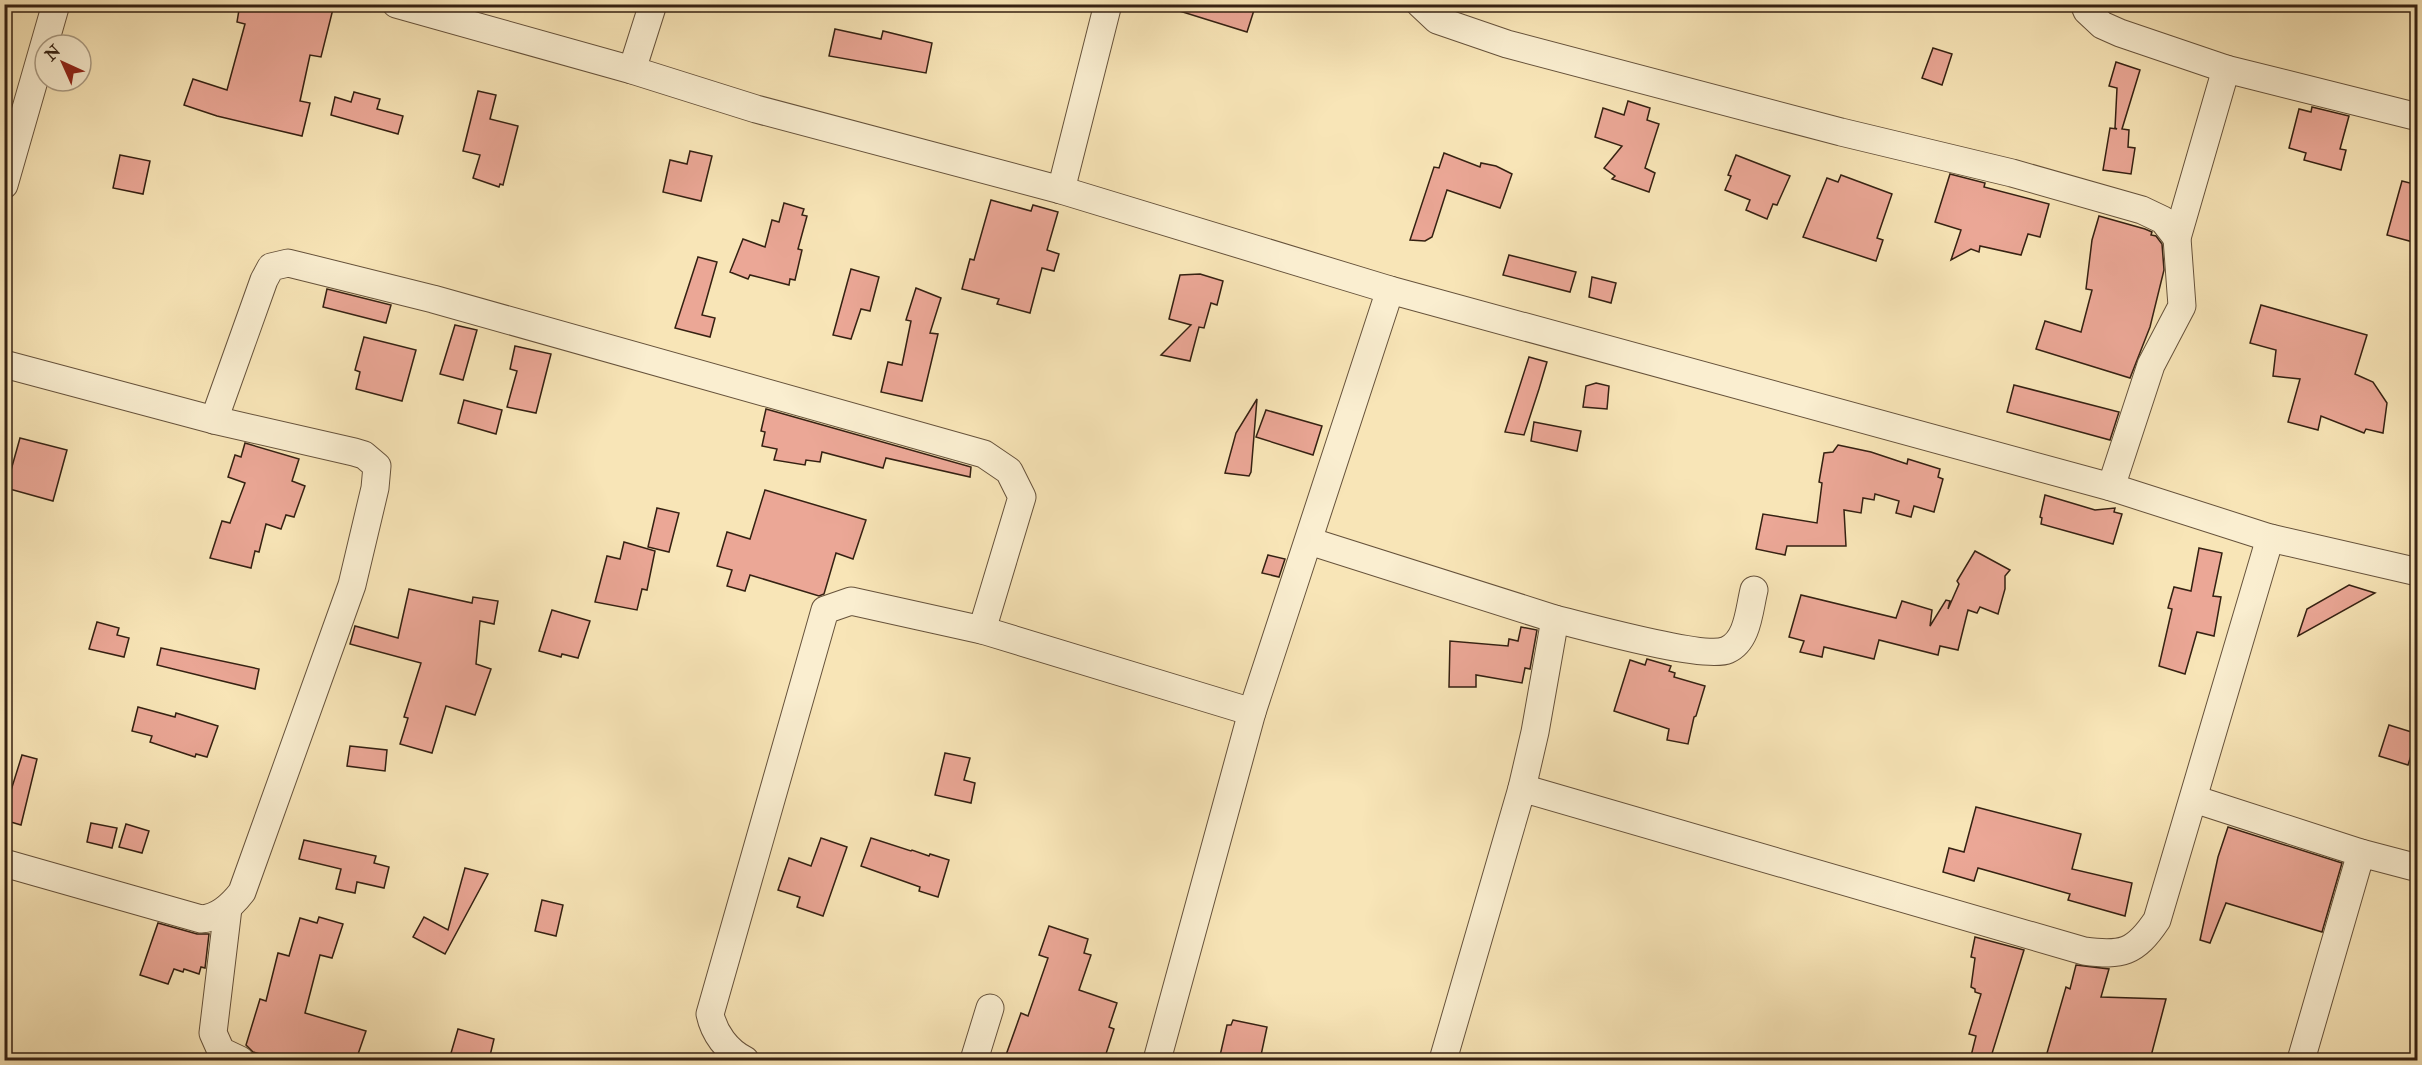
<svg xmlns="http://www.w3.org/2000/svg" width="2422" height="1065" viewBox="0 0 2422 1065" font-family="'IM FELL Double Pica',serif">
<style>
.building{fill:#eba796;stroke:#352112;stroke-width:1.5}
.lines{fill:none;stroke-linecap:round;stroke-linejoin:round}
.minor-casing{stroke:#66523b;stroke-width:29}
.minor{stroke:#faeed0;stroke-width:27}
</style>
<rect width="100%" height="100%" fill="#f8e5b7"/>
<filter id="stains"><feTurbulence type="fractalNoise" baseFrequency=".00333" numOctaves="4"/><feColorMatrix values="0 0 0 0 .2 0 0 0 0 .09 0 0 0 0 .02 0 0 0 .5 -.17"/></filter>
<radialGradient id="worn" r=".72"><stop offset=".6" stop-color="#630" stop-opacity="0"/><stop offset="1" stop-color="#630" stop-opacity=".3"/></radialGradient>
<!-- building -->
<g class="building">
<polygon points="240,4 320,4 333,9 321,57 310,55 300,101 310,103 302,136 217,116 184,105 193,79 227,90 245,24 237,22"/>
<polygon points="1174,4 1256,4 1247,32 1173,9"/>
<polygon points="835,29 881,39 883,31 932,43 926,73 829,56"/>
<polygon points="1933,48 1952,54 1942,85 1922,78"/>
<polygon points="2116,62 2140,70 2122,129 2129,130 2128,147 2135,148 2131,174 2103,170 2110,128 2117,129 2115,128 2117,88 2109,86"/>
<polygon points="478,91 496,95 490,119 518,126 503,185 500,184 499,187 473,178 480,155 463,151"/>
<polygon points="354,92 380,99 377,109 403,116 398,134 331,115 335,97 351,102"/>
<polygon points="1628,101 1650,108 1647,120 1659,124 1645,168 1655,173 1649,192 1612,179 1615,176 1604,168 1622,146 1595,137 1603,108 1624,115"/>
<polygon points="2312,107 2349,116 2340,149 2346,150 2341,170 2304,160 2306,153 2289,148 2299,109 2311,112"/>
<polygon points="690,151 712,156 701,201 663,192 670,160 687,164"/>
<polygon points="1444,153 1480,167 1481,163 1496,166 1512,174 1503,200 1500,208 1447,190 1432,237 1425,241 1410,240 1434,167 1439,168"/>
<polygon points="120,155 150,161 143,194 113,188"/>
<polygon points="1736,155 1790,176 1777,205 1773,204 1767,219 1746,210 1750,200 1725,190 1731,176 1728,175"/>
<polygon points="1950,174 1985,183 1984,187 2049,204 2040,237 2028,234 2021,255 1980,246 1979,252 1971,249 1951,260 1961,230 1935,222"/>
<polygon points="1841,175 1892,194 1877,238 1883,240 1876,261 1803,237 1827,178 1838,182"/>
<polygon points="2402,181 2418,185 2418,227 2413,242 2387,235"/>
<polygon points="991,200 1031,211 1033,205 1058,212 1047,250 1059,254 1054,271 1042,268 1030,313 997,304 999,299 962,289 970,259 974,260"/>
<polygon points="784,203 804,209 802,215 807,216 798,249 802,250 795,280 790,279 789,285 750,275 748,279 730,272 743,239 765,247 772,220 779,222"/>
<polygon points="2099,216 2145,229 2152,232 2151,235 2156,236 2162,244 2164,270 2150,327 2130,378 2036,349 2045,321 2081,332 2092,290 2086,289 2092,240"/>
<polygon points="1509,255 1576,272 1570,292 1503,275"/>
<polygon points="698,257 717,262 702,315 715,318 710,337 675,328"/>
<polygon points="851,269 879,277 870,311 861,309 851,339 833,335"/>
<polygon points="1200,274 1223,281 1217,305 1211,303 1204,328 1199,327 1190,361 1161,355 1191,325 1169,319 1180,275"/>
<polygon points="1592,277 1616,283 1611,303 1589,297"/>
<polygon points="916,288 941,298 930,333 938,334 922,401 881,392 888,362 902,365 911,321 906,320"/>
<polygon points="327,289 391,305 386,323 323,307"/>
<polygon points="2261,305 2367,335 2355,374 2373,382 2387,403 2383,433 2366,429 2364,433 2321,416 2318,430 2288,422 2300,379 2273,376 2276,350 2250,343"/>
<polygon points="455,325 477,330 463,380 440,374"/>
<polygon points="364,337 416,350 402,401 356,389 360,372 355,370"/>
<polygon points="515,346 551,354 536,413 507,407 517,371 510,369"/>
<polygon points="1529,357 1547,362 1539,389 1524,435 1505,432"/>
<polygon points="1596,383 1609,386 1607,409 1583,407 1586,386"/>
<polygon points="2014,385 2119,412 2110,440 2007,412"/>
<polygon points="1257,399 1251,472 1249,476 1225,473 1236,433"/>
<polygon points="464,400 502,410 496,434 458,423"/>
<polygon points="766,409 971,467 970,477 886,458 883,468 822,452 820,462 806,460 805,465 774,460 777,449 762,446 765,432 761,431"/>
<polygon points="1266,410 1322,426 1313,455 1256,437"/>
<polygon points="1534,422 1581,431 1577,451 1531,441"/>
<polygon points="20,438 67,450 53,501 6,488"/>
<polygon points="245,443 299,459 292,481 305,486 294,517 286,515 281,529 266,524 259,552 255,551 251,568 210,558 222,521 230,523 245,483 228,477 235,455 241,457"/>
<polygon points="1838,445 1871,452 1907,464 1908,459 1940,469 1938,477 1943,479 1934,512 1914,506 1911,517 1896,513 1899,501 1875,494 1874,500 1863,498 1861,513 1844,510 1846,546 1787,546 1785,555 1756,549 1763,514 1817,523 1822,483 1819,482 1824,453 1833,452"/>
<polygon points="765,490 866,520 853,559 836,553 824,594 819,596 750,575 745,591 727,586 732,570 717,566 727,532 750,539"/>
<polygon points="2045,495 2095,510 2115,508 2114,512 2122,514 2113,544 2041,524 2042,518 2040,517"/>
<polygon points="657,508 679,513 669,552 648,547"/>
<polygon points="624,542 655,551 647,590 642,589 637,610 595,602 607,556 620,559"/>
<polygon points="2199,548 2222,553 2213,596 2221,597 2214,636 2197,632 2185,674 2159,666 2172,609 2168,608 2174,587 2191,591"/>
<polygon points="1975,551 2010,570 2005,576 2005,589 1998,614 1980,607 1977,613 1968,610 1958,650 1940,646 1938,655 1879,640 1874,659 1824,647 1822,657 1800,652 1804,641 1789,637 1801,595 1896,618 1902,601 1932,610 1930,626 1946,600 1950,601 1948,609 1959,584 1957,581"/>
<polygon points="1268,555 1285,559 1279,577 1262,573"/>
<polygon points="2349,585 2375,593 2298,636 2307,609"/>
<polygon points="409,589 472,603 473,597 498,601 494,624 480,621 476,664 491,669 475,715 446,706 432,753 400,744 408,718 404,717 421,663 350,644 355,626 398,638"/>
<polygon points="552,610 590,621 578,658 562,654 561,657 539,651"/>
<polygon points="97,622 119,628 117,635 129,638 124,657 89,649"/>
<polygon points="1521,627 1537,630 1530,669 1525,668 1522,683 1476,675 1476,687 1449,687 1450,641 1508,646 1509,639 1518,641"/>
<polygon points="161,648 259,669 255,689 157,665"/>
<polygon points="1647,659 1671,666 1669,671 1675,673 1674,677 1705,686 1696,716 1694,717 1688,744 1667,740 1669,729 1614,711 1630,660 1645,665"/>
<polygon points="138,707 175,717 176,713 218,726 207,757 196,754 195,757 150,742 152,736 132,731"/>
<polygon points="2389,725 2418,734 2408,765 2379,756"/>
<polygon points="350,746 387,750 385,771 347,766"/>
<polygon points="945,753 970,758 964,780 975,783 971,803 935,795"/>
<polygon points="22,755 37,759 21,825 4,820 4,813"/>
<polygon points="1976,807 2081,834 2072,869 2132,883 2125,916 2068,900 2070,894 1978,868 1974,881 1943,872 1949,848 1964,852"/>
<polygon points="91,823 117,828 112,848 87,842"/>
<polygon points="126,824 149,831 142,853 119,847"/>
<polygon points="2228,827 2342,863 2322,932 2226,903 2210,943 2200,940 2218,857"/>
<polygon points="821,838 847,847 823,916 797,907 800,897 778,890 789,858 811,866"/>
<polygon points="871,838 911,851 912,850 929,856 930,854 949,860 938,897 919,891 920,887 861,866"/>
<polygon points="304,840 376,856 374,863 389,867 384,888 357,882 355,893 336,889 341,869 299,859"/>
<polygon points="465,868 488,874 445,954 413,937 424,917 448,930"/>
<polygon points="542,900 563,905 556,936 535,931"/>
<polygon points="319,917 343,924 332,958 320,955 305,1013 366,1031 356,1060 281,1060 253,1052 246,1045 260,999 266,1001 278,953 289,956 300,918 317,923"/>
<polygon points="158,923 197,934 209,934 205,968 201,967 199,974 184,969 183,972 174,969 168,984 140,975"/>
<polygon points="1049,926 1088,939 1084,953 1091,955 1079,990 1117,1003 1109,1027 1114,1029 1104,1060 1006,1060 1008,1056 1006,1055 1021,1013 1028,1016 1048,958 1039,955"/>
<polygon points="1975,937 2024,950 1990,1060 1970,1060 1976,1036 1969,1034 1981,994 1975,992 1975,989 1971,987 1975,958 1971,957"/>
<polygon points="2076,965 2109,969 2101,997 2166,999 2150,1060 2045,1060 2066,987 2070,989"/>
<polygon points="1233,1020 1267,1027 1260,1060 1219,1060 1227,1025 1231,1025"/>
<polygon points="458,1029 494,1039 489,1060 449,1060"/>
</g>
<g class="lines">
<!-- minor casing -->
<g class="minor-casing">
<g id="minor">
<polyline points="396,4 632,70 756,109 1061,190 1390,290 2111,487 2270,538 2418,572"/>
<polyline points="1420,4 1437,20 1507,44 1841,132 2012,173 2142,210 2163,220 2177,238"/>
<polyline points="2084,4 2087,11 2102,25 2120,33 2226,69 2418,117"/>
<polyline points="632,70 653,4"/>
<polyline points="4,185 56,4"/>
<polyline points="1061,190 1108,4"/>
<path d="M4 364 214 420 354 452 364 455 377 466 375 488 352 585 242 892C232 905 219 918 201 919L4 863"/>
<polyline points="214,420 264,280 271,267 288,263 433,299 984,454 1009,471 1022,497 982,630 1252,712"/>
<polyline points="2111,487 2151,365 2182,306 2177,238 2226,69"/>
<polyline points="1309,541 1555,619 1535,732 1522,788"/>
<path d="M1555 619C1584 626 1705 660 1727 650 1748 641 1749 610 1754 590"/>
<polyline points="2194,799 2361,853"/>
<polyline points="228,908 213,1033 221,1051 240,1060"/>
<path d="M745 1060C727 1051 714 1033 710 1014L825 610 851 601 982 630"/>
<polyline points="974,1060 990,1008"/>
<polyline points="1157,1060 1252,712 1390,290"/>
<path d="M1443 1060 1522 788 2084 951C2122 956 2135 953 2157 920L2270 538"/>
<polyline points="2301,1060 2361,853 2418,868"/>
</g>
</g>
<!-- minor -->
<use href="#minor" class="minor"/>
</g>
<!-- margin -->
<rect width="2422" height="1065" fill="none" stroke="#f8e5b7" stroke-width="24"/>
<rect x="6" y="6" width="2410" height="1053" fill="none" stroke="#352112" stroke-width="3"/>
<rect x="12" y="12" width="2398" height="1041" fill="none" stroke="#352112" stroke-width="1.5"/>
<!-- north arrow -->
<g transform="translate(63 63) rotate(315)"><circle r="28" fill="#faeed0" stroke="#ab9c84" stroke-width="1.5"/>
<path d="M0-4.5L10 22L0 15L-10 22Z" fill="#8f2418"/>
<text y="-9" font-size="16" font-weight="bold" text-anchor="middle" fill="#352112">N</text>
</g>
<rect width="100%" height="100%" filter="url(#stains)"/>
<rect width="100%" height="100%" fill="url(#worn)"/>
</svg>
